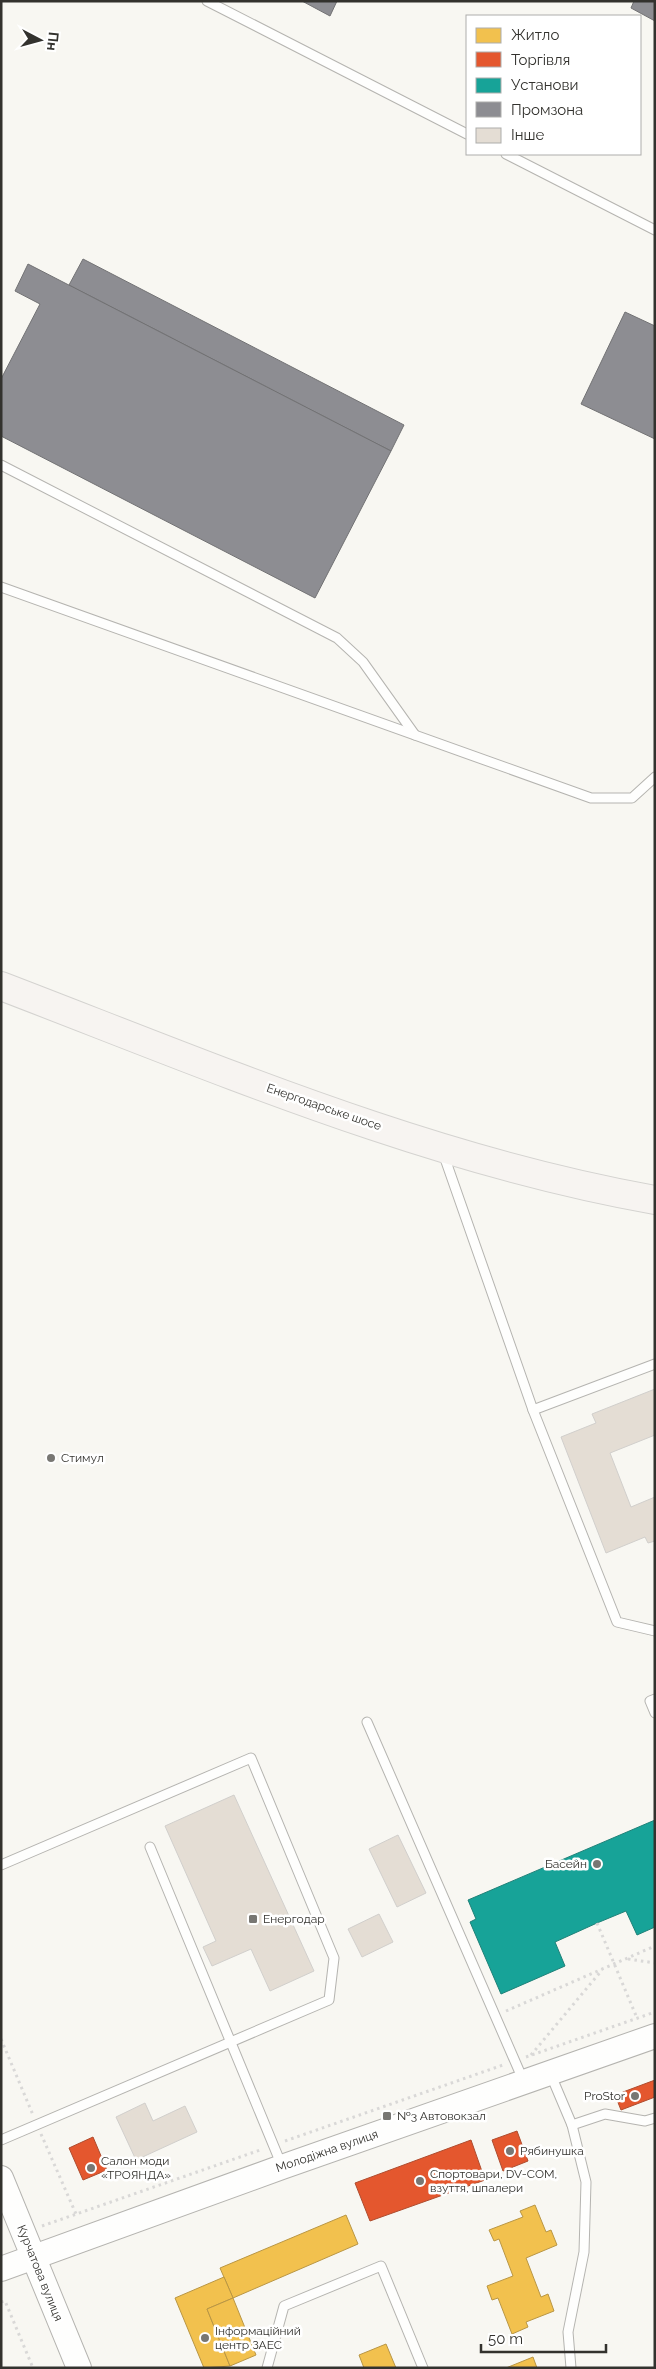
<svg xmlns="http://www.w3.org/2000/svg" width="656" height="2369" viewBox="0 0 656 2369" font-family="Raleway,sans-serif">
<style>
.homes{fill:#f2c14e;stroke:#b99644}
.shops{fill:#e4572e;stroke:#af4c2e}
.public{fill:#17a398;stroke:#1f8178}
.industry{fill:#8d8d92;stroke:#727274}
.building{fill:#e4ddd4;stroke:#d1cfcc}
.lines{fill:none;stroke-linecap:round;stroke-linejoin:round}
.service-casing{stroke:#b5b4b0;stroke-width:11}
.tertiary-casing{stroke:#b5b4b0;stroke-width:26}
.primary-casing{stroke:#d4d3d0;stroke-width:30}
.path{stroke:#d9d8d7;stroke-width:3;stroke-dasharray:2.5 4;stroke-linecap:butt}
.service{stroke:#fefefd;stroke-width:9}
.tertiary{stroke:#fefefd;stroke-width:24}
.primary{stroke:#f7f4f1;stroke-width:28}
.poi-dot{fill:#787773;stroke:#fff;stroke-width:2}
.labels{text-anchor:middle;stroke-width:5;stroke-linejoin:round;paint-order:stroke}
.street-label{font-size:12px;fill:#33322e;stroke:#fff}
.poi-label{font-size:12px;fill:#33322e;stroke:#fff;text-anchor:start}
</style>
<rect width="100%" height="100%" fill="#f8f7f2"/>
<!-- homes -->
<g class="homes">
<polygon points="535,2205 546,2232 551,2230 557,2245 526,2258 541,2297 548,2294 554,2311 526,2322 528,2327 512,2334 498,2298 492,2300 487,2286 513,2276 499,2239 494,2241 489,2230 523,2217 520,2211"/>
<polygon points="346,2215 358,2244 233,2298 220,2268"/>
<polygon points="224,2277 233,2298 207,2309 230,2366 204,2368 175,2298"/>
<polygon points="233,2298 256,2355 230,2366 207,2309"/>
<polygon points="386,2344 396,2368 364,2368 359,2355"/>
<polygon points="533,2357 537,2368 506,2368"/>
</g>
<!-- shops -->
<g class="shops">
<polygon points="655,2080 655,2097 621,2110 615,2095"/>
<polygon points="517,2131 528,2161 503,2171 492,2140"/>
<polygon points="93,2137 107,2170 83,2180 69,2148"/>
<polygon points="471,2140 485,2180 370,2221 355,2183"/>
</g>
<!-- public -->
<polygon class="public" points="655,1820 655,1927 637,1935 626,1911 597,1923 555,1942 565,1966 501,1994 470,1922 476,1919 468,1900"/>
<!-- industry -->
<g class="industry">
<polygon points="302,1 337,1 330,16"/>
<polygon points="634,1 655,1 655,21 631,8"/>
<polygon points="83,259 404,425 391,451 69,285"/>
<polygon points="28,264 391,451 315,598 1,436 1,379 40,304 15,291"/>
<polygon points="625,312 655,326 655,439 581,404"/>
</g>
<!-- building -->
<g class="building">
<polygon points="655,1389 655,1435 610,1453 631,1507 655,1497 655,1541 648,1543 645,1537 606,1553 561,1437 596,1423 592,1414"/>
<polygon points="234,1795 314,1971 270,1991 251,1949 212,1966 203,1947 216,1941 165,1826"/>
<polygon points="398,1835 426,1893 397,1907 369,1849"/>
<polygon points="379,1914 393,1942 362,1957 348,1929"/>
<polygon points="145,2103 153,2121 185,2106 197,2132 136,2160 116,2117"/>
</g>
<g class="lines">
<!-- service casing -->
<g class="service-casing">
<g id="service">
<polyline points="207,1 467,134"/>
<polyline points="506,154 655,230"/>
<polyline points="1,465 337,638 363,662 415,735"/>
<polyline points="1,587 591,798 632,798 655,777"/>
<polyline points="443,1153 533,1410 617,1622 655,1631"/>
<polyline points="533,1410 655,1364"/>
<polyline points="655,1699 650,1701 655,1713"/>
<polyline points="367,1722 524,2082"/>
<polyline points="150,1847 282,2166"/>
<polyline points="1,1865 251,1758 334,1958 329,2000 1,2140"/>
<polyline points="550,2073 572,2125 605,2114 645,2121 655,2118"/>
<polyline points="267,2368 284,2306 381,2266 423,2368"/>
<polyline points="571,2368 568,2332 584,2252 586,2182 572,2125"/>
</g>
</g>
<!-- tertiary casing -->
<g class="tertiary-casing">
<g id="tertiary">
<polyline points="1,2178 79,2368"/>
<polyline points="1,2269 282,2167 655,2036"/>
</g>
</g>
<!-- primary casing -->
<g class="primary-casing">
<path id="primary" d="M1 986C215 1068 429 1160 655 1200"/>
</g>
<!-- path -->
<g class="path">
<polyline points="597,1923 637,2018"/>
<polyline points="628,1959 655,1963"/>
<polyline points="506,2011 655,1946"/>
<polyline points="1,2039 33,2115"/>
<polyline points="531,2055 602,1970"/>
<polyline points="526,2057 655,2012"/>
<polyline points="41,2134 76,2214"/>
<polyline points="285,2141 503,2065"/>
<polyline points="42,2226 263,2149"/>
<polyline points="1,2302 5,2301 33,2368"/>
</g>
<!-- service -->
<use href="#service" class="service"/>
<!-- tertiary -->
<use href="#tertiary" class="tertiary"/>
<!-- primary -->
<use href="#primary" class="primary"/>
</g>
<!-- markers -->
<g class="poi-dot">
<circle cx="51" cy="1458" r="5"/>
<circle cx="597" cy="1864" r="5"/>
<rect x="248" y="1914" width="10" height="10" rx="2.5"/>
<circle cx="635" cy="2096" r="5"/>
<rect x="382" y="2111" width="10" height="10" rx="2.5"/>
<circle cx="510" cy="2151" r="5"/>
<circle cx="91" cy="2168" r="5"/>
<circle cx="420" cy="2181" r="5"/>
<circle cx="205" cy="2338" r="5"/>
</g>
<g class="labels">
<!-- street labels -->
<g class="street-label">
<text transform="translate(324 1107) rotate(19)" y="4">Енергодарське шосе</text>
<text transform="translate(327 2151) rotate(-19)" y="4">Молодіжна вулиця</text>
<text transform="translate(40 2273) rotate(68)" y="4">Курчатова вулиця</text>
</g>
<!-- poi labels -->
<g class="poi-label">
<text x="61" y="1462">Стимул</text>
<text x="587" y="1868" text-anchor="end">Басейн</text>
<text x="263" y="1923">Енергодар</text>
<text x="625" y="2100" text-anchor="end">ProStor</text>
<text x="397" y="2120">№3 Автовокзал</text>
<text x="520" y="2155">Рябинушка</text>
<text x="101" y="2165">Салон моди<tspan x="101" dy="14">«ТРОЯНДА»</tspan></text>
<text x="430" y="2178">Спортовари, DV-COM,<tspan x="430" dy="14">взуття, шпалери</tspan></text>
<text x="215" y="2335">Інформаційний<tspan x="215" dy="14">центр ЗАЕС</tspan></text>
</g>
</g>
<!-- border -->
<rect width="656" height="2369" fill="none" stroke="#33322e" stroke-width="5"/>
<!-- legend -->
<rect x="466" y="15" width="175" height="140" fill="#ffffff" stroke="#adadab"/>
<rect x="476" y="28" width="25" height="15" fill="#f2c14e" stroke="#adadab"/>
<text x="511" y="40" font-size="15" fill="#33322e">Житло</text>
<rect x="476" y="52" width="25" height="15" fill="#e4572e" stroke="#adadab"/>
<text x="511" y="65" font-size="15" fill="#33322e">Торгівля</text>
<rect x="476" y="78" width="25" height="15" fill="#17a398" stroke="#adadab"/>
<text x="511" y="90" font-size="15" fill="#33322e">Установи</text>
<rect x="476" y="102" width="25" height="15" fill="#8d8d92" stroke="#adadab"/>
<text x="511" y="115" font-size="15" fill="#33322e">Промзона</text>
<rect x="476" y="128" width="25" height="15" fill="#e4ddd4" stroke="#adadab"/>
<text x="511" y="140" font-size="15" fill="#33322e">Інше</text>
<!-- north arrow -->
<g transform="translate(40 40) rotate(96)" stroke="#ffffff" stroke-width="4" paint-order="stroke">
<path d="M0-4L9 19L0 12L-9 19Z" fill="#33322e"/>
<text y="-8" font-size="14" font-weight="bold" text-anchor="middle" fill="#33322e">Пн</text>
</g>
<!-- scale -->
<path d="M481 2344v8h125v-8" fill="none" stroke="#33322e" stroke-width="2.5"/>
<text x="488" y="2344" font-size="15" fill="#33322e" stroke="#ffffff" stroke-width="4" paint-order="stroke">50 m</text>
</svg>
